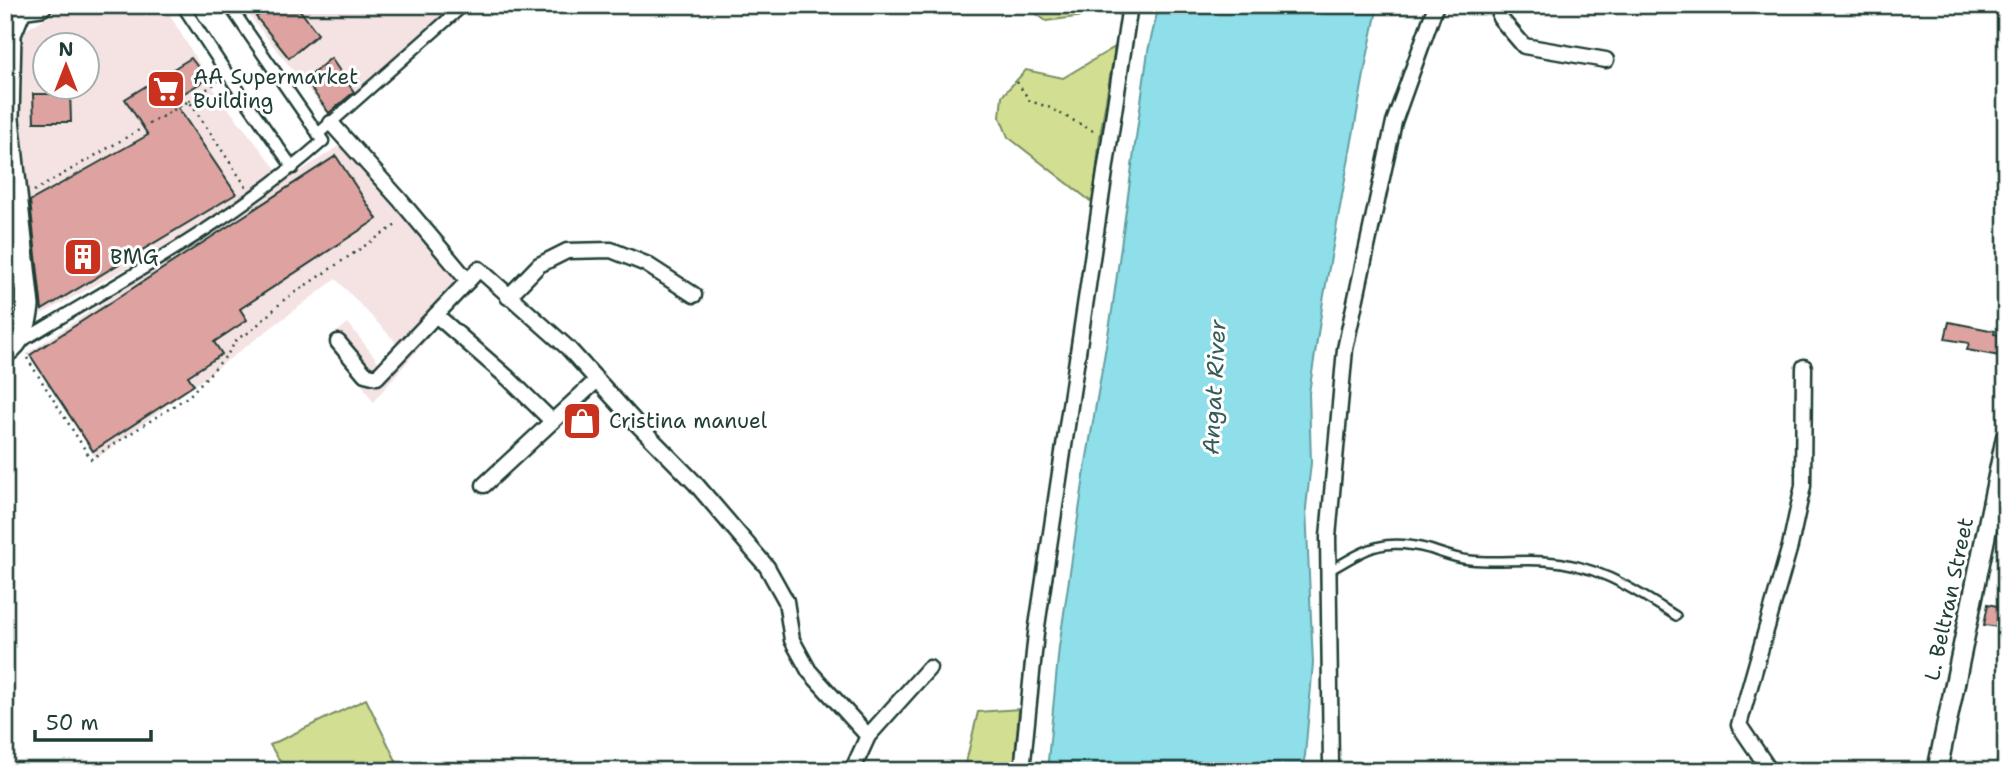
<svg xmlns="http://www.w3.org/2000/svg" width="2011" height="776" viewBox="0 0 2011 776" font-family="'Shantell Sans',sans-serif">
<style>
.built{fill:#f5e3e3;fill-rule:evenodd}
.green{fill:#d2df92;stroke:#788e63;stroke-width:2}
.water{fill:#8edfe9;stroke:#629ea1;stroke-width:2}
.building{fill:#dea3a1;stroke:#1f3d34;stroke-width:2}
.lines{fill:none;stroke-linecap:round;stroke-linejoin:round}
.service-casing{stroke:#1f3d34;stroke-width:12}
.pedestrian-casing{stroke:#1f3d34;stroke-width:15}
.minor-casing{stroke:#1f3d34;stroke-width:19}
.tertiary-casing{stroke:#1f3d34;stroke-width:23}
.primary-casing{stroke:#1f3d34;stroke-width:26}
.path{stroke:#1f3d34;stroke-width:2.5;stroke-dasharray:2 5;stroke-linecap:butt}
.service{stroke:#fff;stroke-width:7}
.pedestrian{stroke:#fff;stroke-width:10}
.minor{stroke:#fff;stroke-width:14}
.tertiary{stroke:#fff;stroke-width:18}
.primary{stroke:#fff;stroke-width:21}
.labels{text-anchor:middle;stroke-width:6;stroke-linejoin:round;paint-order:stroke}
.poi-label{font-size:21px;fill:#1f3d34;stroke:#fff;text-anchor:start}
.street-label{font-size:21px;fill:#1f3d34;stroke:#fff}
.water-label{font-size:23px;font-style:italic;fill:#355d58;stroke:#fff}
</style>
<rect width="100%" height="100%" fill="#fff"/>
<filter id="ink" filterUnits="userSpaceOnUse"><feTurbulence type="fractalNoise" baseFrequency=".0143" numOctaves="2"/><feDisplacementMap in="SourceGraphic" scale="14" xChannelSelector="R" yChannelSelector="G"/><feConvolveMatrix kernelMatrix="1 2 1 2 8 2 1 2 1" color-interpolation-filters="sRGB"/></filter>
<g filter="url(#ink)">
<!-- built -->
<g class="built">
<path d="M67 5H164L217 94 280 174 205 226 42 314 25 204 20 149 19 34ZM46 46H88V88H46Z"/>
<polygon points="241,5 457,5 330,117"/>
<polygon points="346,141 468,269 476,282 373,402 332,336 348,323 380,364 398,347 393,339 336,279 96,459 33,359 26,354"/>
<polygon points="5,195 16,308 12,324 5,338"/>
</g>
<!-- green -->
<g class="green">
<polygon points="1025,5 1123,5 1121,11 1046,21"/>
<polygon points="1115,47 1100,136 1093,203 1008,137 1000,117 1002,96 1026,70 1063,78"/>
<polygon points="366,699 401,771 286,771 270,745"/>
<polygon points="1019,709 1014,771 979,771 965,766 978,712"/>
</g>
<!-- water -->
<polygon class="water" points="1159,5 1378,5 1367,58 1323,301 1309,393 1311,463 1306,508 1313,663 1305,756 1301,771 1047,771 1059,647 1086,463 1112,311 1148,51"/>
<!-- building -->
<g class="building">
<polygon points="270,5 296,5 318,34 289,58 256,17"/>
<polygon points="191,58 207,79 173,100 236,194 42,310 30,201 148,135 125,99"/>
<polygon points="331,58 354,92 329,113 305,80"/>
<polygon points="53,88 70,88 71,122 34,122 33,94 57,94"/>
<polygon points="336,156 377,219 240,309 247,320 214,342 222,354 188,376 194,385 93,451 30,355"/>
<polygon points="1949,322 1995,331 1994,334 2004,336 2000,356 1967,350 1969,343 1945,339"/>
<polygon points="1988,604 2006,608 2006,628 1984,625"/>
</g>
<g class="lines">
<!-- service casing -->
<g class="service-casing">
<path id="service" d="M1329 571C1368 548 1383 537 1429 549 1442 553 1456 559 1470 560 1495 563 1520 559 1545 561 1597 564 1633 589 1676 616"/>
</g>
<!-- pedestrian casing -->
<g class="pedestrian-casing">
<g id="pedestrian">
<polyline points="182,5 228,75 293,168"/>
<polyline points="318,134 464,5"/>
<path d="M22 341C124 279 233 221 323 141L229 5"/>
</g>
</g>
<!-- minor casing -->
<g class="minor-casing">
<g id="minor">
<polyline points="1500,5 1500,18 1524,46 1606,60"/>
<polyline points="331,123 400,200 468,281 479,269 568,348 638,425 695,483 767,567 786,601 792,640 809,671 868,736"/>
<polyline points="508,297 539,265 567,251 611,250 646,264 694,295"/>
<polyline points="436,315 508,378 552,421"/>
<polyline points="338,342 365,374 377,377 468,281"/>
<polyline points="484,485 597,380"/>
<polyline points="852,771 868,736 929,668"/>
<polyline points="1022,771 1036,633 1130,5"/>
<polyline points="1329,771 1331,765 1328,537 1345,349 1394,122 1436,5"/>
<polyline points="1770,771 1739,725 1790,546 1803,486 1804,367"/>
</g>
</g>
<!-- tertiary casing -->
<g class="tertiary-casing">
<polyline id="tertiary" points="1937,771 2006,437"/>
</g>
<!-- primary casing -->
<g class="primary-casing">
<g id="primary">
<polyline points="19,8 41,5"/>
<path d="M5 352C21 341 26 324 28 306L8 119 10 34 22 5"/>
</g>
</g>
<!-- path -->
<g class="path">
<polyline points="1017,82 1030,101 1048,107 1095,132"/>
<polyline points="189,101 219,81"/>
<polyline points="34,191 189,101 247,188"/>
<polyline points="27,358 91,459 189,396 227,355 238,338 250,332 285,299 399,223"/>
</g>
<!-- service -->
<use href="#service" class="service"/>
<!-- pedestrian -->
<use href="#pedestrian" class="pedestrian"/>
<!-- minor -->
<use href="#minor" class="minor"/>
<!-- tertiary -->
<use href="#tertiary" class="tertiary"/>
<!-- primary -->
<use href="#primary" class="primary"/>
</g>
</g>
<!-- icons -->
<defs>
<g id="supermarket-square" transform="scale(2.0125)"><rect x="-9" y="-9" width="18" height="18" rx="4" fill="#c8321e" stroke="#fff"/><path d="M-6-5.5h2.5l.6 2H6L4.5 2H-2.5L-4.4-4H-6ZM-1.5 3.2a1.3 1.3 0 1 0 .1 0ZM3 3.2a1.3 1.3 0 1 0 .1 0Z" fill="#fff"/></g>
<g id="building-square" transform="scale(2.0125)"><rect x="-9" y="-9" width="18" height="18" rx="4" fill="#c8321e" stroke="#fff"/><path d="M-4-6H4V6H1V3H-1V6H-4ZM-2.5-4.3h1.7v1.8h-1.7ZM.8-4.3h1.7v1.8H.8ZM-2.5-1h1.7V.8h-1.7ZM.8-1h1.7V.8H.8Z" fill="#fff"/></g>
<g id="shop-square" transform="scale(2.0125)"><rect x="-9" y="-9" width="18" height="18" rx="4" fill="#c8321e" stroke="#fff"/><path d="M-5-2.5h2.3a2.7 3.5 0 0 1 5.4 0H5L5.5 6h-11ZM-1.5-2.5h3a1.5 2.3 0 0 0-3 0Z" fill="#fff"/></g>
</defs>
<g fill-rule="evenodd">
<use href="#supermarket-square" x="166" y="89"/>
<use href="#building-square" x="83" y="257"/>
<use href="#shop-square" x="582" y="421"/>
</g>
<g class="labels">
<!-- poi labels -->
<g class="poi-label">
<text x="193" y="84">AA Supermarket<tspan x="193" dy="24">Building</tspan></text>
<text x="110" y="264">BMG</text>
<text x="609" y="428">Cristina manuel</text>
</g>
<!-- street labels -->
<g class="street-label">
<text transform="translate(1949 599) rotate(-78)" y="7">L. Beltran Street</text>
</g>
<!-- water labels -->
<g class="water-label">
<text transform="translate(1214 387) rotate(-87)" y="8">Angat River</text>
</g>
</g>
<!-- margin -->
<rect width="2011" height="776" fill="none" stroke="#fff" stroke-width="28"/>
<rect x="14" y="14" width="1983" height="748" fill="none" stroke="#1f3d34" stroke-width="2.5" filter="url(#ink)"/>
<!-- north arrow -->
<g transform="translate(66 66)"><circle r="33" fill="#ffffff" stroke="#a5b1ae" stroke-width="2"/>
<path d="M0-5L12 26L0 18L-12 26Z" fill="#c8321e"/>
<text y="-10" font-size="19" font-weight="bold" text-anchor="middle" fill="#1f3d34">N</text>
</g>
<!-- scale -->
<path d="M35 730v10h116v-10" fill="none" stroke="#1f3d34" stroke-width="3.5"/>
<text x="46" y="730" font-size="21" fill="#1f3d34" stroke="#ffffff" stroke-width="5" paint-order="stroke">50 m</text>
</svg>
